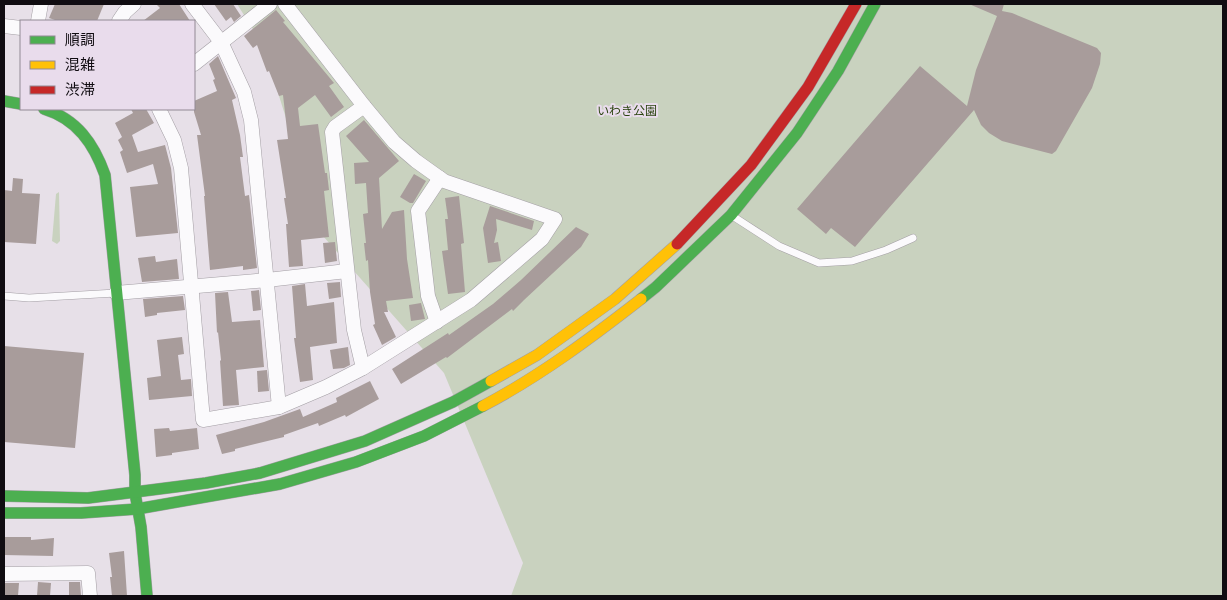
<svg xmlns="http://www.w3.org/2000/svg" width="1227" height="600" viewBox="0 0 1227 600" font-family="Signika,'Noto Sans JP',sans-serif">
<style>
.green{fill:#c9d2bf}
.building{fill:#a89c9b}
.lines{fill:none;stroke-linecap:round;stroke-linejoin:round}
.lane-casing{stroke:#a39ea4;stroke-width:8}
.street-casing{stroke:#a39ea4;stroke-width:15}
.fast-casing{stroke:#a39ea4;stroke-width:12}
.slow-casing{stroke:#a39ea4;stroke-width:12}
.jam-casing{stroke:#a39ea4;stroke-width:12}
.lane{stroke:#fbfafc;stroke-width:7}
.street{stroke:#fbfafc;stroke-width:14}
.fast{stroke:#4caf50;stroke-width:11}
.slow{stroke:#ffc107;stroke-width:11}
.jam{stroke:#c62828;stroke-width:11}
.labels{text-anchor:middle;stroke-width:4;stroke-linejoin:round;paint-order:stroke}
.park-label{font-size:12px;fill:#2b4410;stroke:#e9dcec}
</style>
<rect width="100%" height="100%" fill="#e7e0e8"/>
<!-- green -->
<g class="green">
<polygon points="237,4 1223,4 1223,596 511,596 523,563 444,373 323,236 263,45"/>
<polygon points="59,192 60,241 57,244 52,241 56,194"/>
</g>
<!-- building -->
<g class="building">
<polygon points="55,4 104,4 97,21 58,21 49,18"/>
<polygon points="156,4 179,4 190,21 143,21 160,8"/>
<polygon points="214,4 233,4 241,16 234,22 231,17 226,21"/>
<polygon points="969,4 1004,4 1002,11 1012,13 1097,48 1101,53 1100,64 1092,88 1056,151 1052,154 1002,141 989,133 981,125 974,110 855,247 831,228 826,234 797,209 920,66 967,106 976,70 997,16"/>
<polygon points="276,10 285,21 283,22 334,83 329,86 344,107 331,117 315,95 298,108 300,126 318,124 325,173 327,173 329,190 324,191 329,237 301,240 303,266 289,267 286,224 288,224 284,198 286,198 277,140 288,139 283,95 279,96 269,71 267,72 257,45 253,48 244,36"/>
<polygon points="218,56 236,98 232,100 240,135 243,157 240,157 245,196 249,195 257,268 243,270 243,266 210,270 204,196 205,196 197,135 201,135 194,112 194,101 217,91 213,80 215,79 209,64"/>
<polygon points="131,109 146,109 154,123 132,135 138,152 165,145 171,168 178,233 136,237 130,187 158,184 153,164 127,173 120,152 123,150 118,140 122,137 115,123 133,113"/>
<polygon points="364,120 399,161 379,178 382,229 392,212 404,210 407,259 413,298 386,301 388,312 384,312 396,337 382,345 373,325 375,324 370,292 368,260 366,261 364,243 366,243 363,214 368,213 366,183 355,184 354,163 369,162 346,136"/>
<polygon points="414,174 426,181 413,203 410,203 400,197"/>
<polygon points="13,178 23,179 22,193 40,194 36,244 4,242 4,190 12,191"/>
<polygon points="459,196 464,243 461,244 465,292 448,294 442,251 448,250 445,219 448,219 445,198"/>
<polygon points="490,206 534,221 532,230 496,219 497,230 494,243 498,242 501,261 488,263 483,228"/>
<polygon points="576,227 589,234 581,247 524,300 513,311 512,309 447,358 446,357 401,384 392,369 448,333 449,335 493,304 521,280"/>
<polygon points="335,242 337,261 325,263 323,243"/>
<polygon points="155,256 156,262 177,259 179,279 142,282 138,258"/>
<polygon points="340,282 341,297 329,299 327,283"/>
<polygon points="305,284 307,306 334,302 337,343 310,347 313,380 300,382 294,338 296,338 292,286"/>
<polygon points="259,290 261,310 253,311 251,291"/>
<polygon points="228,292 232,322 260,320 264,367 236,370 239,405 223,406 220,361 221,360 218,332 217,333 215,293"/>
<polygon points="183,296 185,310 157,313 157,315 145,317 143,299"/>
<polygon points="421,303 425,319 411,321 409,305"/>
<polygon points="182,337 184,354 178,355 181,380 191,379 192,396 149,400 147,378 161,376 157,340"/>
<polygon points="4,346 84,353 75,448 4,442 5,428 4,428"/>
<polygon points="348,347 350,365 344,368 333,369 330,350"/>
<polygon points="267,370 269,391 258,392 257,371"/>
<polygon points="370,381 379,399 346,417 345,415 319,426 318,423 284,435 284,437 235,449 235,451 222,454 216,435 264,422 300,409 303,417 337,402 336,398"/>
<polygon points="169,428 170,431 197,428 199,449 172,453 172,455 156,457 154,429"/>
<polygon points="4,537 31,537 31,540 54,538 53,556 4,555"/>
<polygon points="124,551 127,596 112,596 110,577 112,577 109,553"/>
<polygon points="38,582 51,583 50,596 37,596"/>
<polygon points="69,582 80,582 81,596 69,596"/>
<polygon points="4,583 19,583 18,596 4,596"/>
</g>
<g class="lines">
<!-- lane casing -->
<g class="lane-casing">
<g id="lane">
<polyline points="731,215 779,246 819,263 852,261 886,250 913,238"/>
<polyline points="4,296 29,298 116,293"/>
</g>
</g>
<!-- street casing -->
<g class="street-casing">
<g id="street">
<polyline points="192,4 221,42 244,92 251,120 279,407"/>
<polyline points="38,21 41,4"/>
<polyline points="119,21 125,12 134,4"/>
<polyline points="4,26 21,28"/>
<polyline points="194,64 270,4"/>
<polyline points="159,109 174,140 181,168 203,420 279,407 326,387 363,368 471,300 542,239 555,219 444,181 416,161 394,142 364,106 285,4"/>
<polyline points="116,293 267,280 347,271"/>
<polyline points="437,322 428,296 418,211 440,178"/>
<polyline points="363,368 354,330 332,132 335,127 364,106"/>
<polyline points="4,574 88,573 90,596"/>
</g>
</g>
<!-- fast casing -->
<g class="fast-casing">
<g id="fast">
<polyline points="4,101 21,104"/>
<path d="M44 109C77 119 94 144 105 175L135 475V493L141 527 147 596"/>
<polyline points="641,299 656,287 731,215 797,133 838,71 875,4"/>
<polyline points="4,496 88,498 206,483 260,473 365,441 453,402 491,381"/>
<polyline points="4,513 81,513 137,509 280,484 356,462 424,436 483,406"/>
</g>
</g>
<!-- slow casing -->
<g class="slow-casing">
<g id="slow">
<polyline points="491,381 537,355 615,299 677,244"/>
<path d="M483 406C540 376 591 338 641 299"/>
</g>
</g>
<!-- jam casing -->
<g class="jam-casing">
<polyline id="jam" points="677,244 751,165 808,87 856,4"/>
</g>
<!-- lane -->
<use href="#lane" class="lane"/>
<!-- street -->
<use href="#street" class="street"/>
<!-- fast -->
<use href="#fast" class="fast"/>
<!-- slow -->
<use href="#slow" class="slow"/>
<!-- jam -->
<use href="#jam" class="jam"/>
</g>
<g class="labels">
<!-- park labels -->
<g class="park-label">
<text x="627" y="115">いわき公園</text>
</g>
</g>
<!-- border -->
<rect width="1227" height="600" fill="none" stroke="#100c11" stroke-width="10"/>
<!-- legend -->
<rect x="20" y="20" width="175" height="90" fill="#e9dcec" stroke="#928994"/>
<rect x="30" y="36" width="25" height="8" fill="#4caf50" stroke="#928994"/>
<text x="65" y="45" font-size="15" fill="#100c11">順調</text>
<rect x="30" y="61" width="25" height="8" fill="#ffc107" stroke="#928994"/>
<text x="65" y="70" font-size="15" fill="#100c11">混雑</text>
<rect x="30" y="86" width="25" height="8" fill="#c62828" stroke="#928994"/>
<text x="65" y="95" font-size="15" fill="#100c11">渋滞</text>
</svg>
